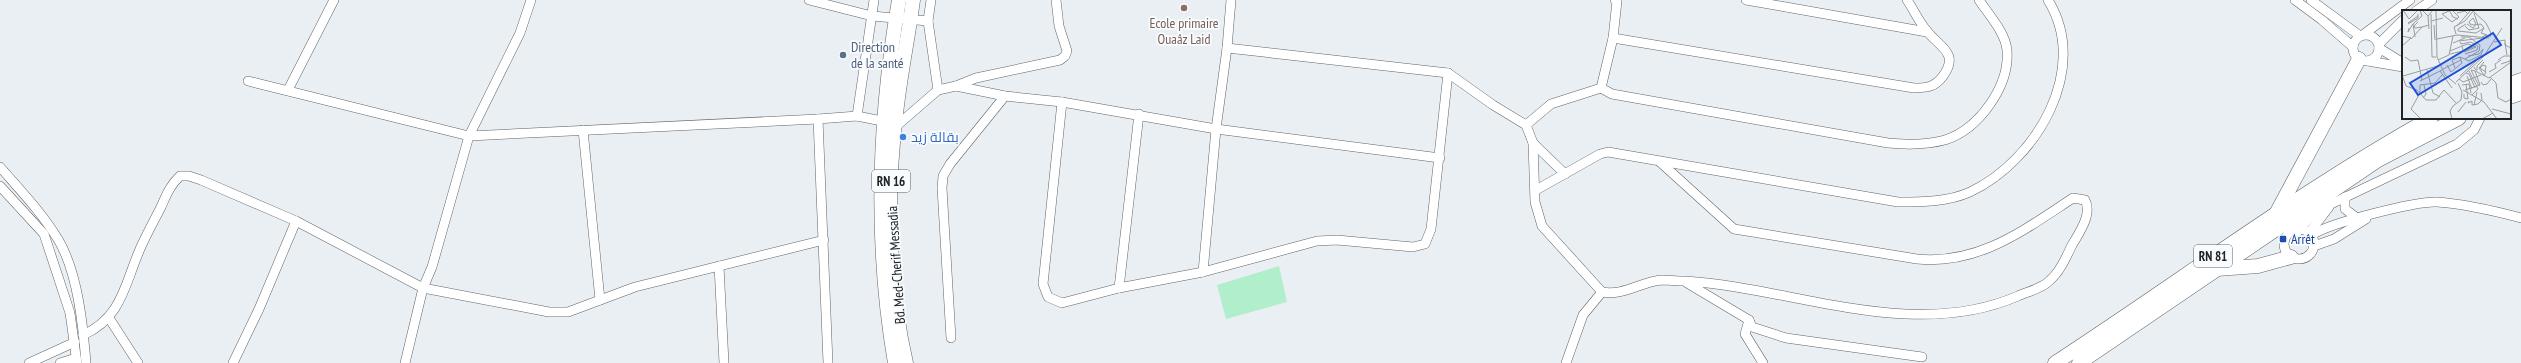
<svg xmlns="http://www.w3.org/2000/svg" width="2521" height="363" viewBox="0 0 2521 363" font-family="'PT Sans Narrow',Cairo,sans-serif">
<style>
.green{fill:#b1eecc}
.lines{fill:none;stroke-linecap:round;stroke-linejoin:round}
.minor-casing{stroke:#606569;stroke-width:10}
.highway-casing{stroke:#606569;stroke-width:15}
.minor{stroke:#fff;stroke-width:9}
.highway{stroke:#fff;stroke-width:14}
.education-dot{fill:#8d6e63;stroke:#f9fcff;stroke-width:1.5}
.service-dot{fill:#5c6f8a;stroke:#f9fcff;stroke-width:1.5}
.shop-dot{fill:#3f7fe0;stroke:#f9fcff;stroke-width:1.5}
.transit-dot{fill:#1a4fb4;stroke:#f9fcff;stroke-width:1.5}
.labels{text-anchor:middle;stroke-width:3.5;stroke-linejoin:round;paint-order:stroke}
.shield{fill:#f9fcff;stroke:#616365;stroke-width:1}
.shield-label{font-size:13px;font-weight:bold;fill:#202223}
.education-label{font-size:14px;fill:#785e54;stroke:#f9fcff}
.service-label{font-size:14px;fill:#4e5e75;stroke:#f9fcff;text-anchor:start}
.shop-label{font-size:14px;fill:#366cbe;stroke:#f9fcff;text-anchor:start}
.transit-label{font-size:14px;fill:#164399;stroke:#f9fcff;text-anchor:start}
.street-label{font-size:14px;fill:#202223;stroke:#f9fcff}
.inset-road{fill:none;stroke:#999da0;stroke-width:1}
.view{fill:#1d4ed8;fill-opacity:0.15;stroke:#1d4ed8;stroke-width:2}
.inset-edge{fill:none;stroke:#202223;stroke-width:2}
</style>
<rect width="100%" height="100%" fill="#eaeff3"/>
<!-- green -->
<polygon class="green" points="1279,266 1287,302 1226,319 1217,285"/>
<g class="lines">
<!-- minor casing -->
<g class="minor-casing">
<g id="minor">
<polyline points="809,0 872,16 928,21 931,0"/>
<polyline points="1746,0 1927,32"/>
<polyline points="2295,0 2322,20 2353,47"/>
<polyline points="2311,0 2360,36"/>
<polyline points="2416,11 2432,0"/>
<polyline points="928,21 938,90"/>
<polyline points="2364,34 2410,0"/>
<circle cx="2366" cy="48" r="13"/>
<path d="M1613 38 1914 88C1927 88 1935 87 1943 76 1960 53 1939 47 1927 31 1919 22 1914 10 1907 0"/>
<polyline points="2379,44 2403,20"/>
<polyline points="1227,48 1231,0"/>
<polyline points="2379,48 2403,63"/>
<polyline points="2368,61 2403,67"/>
<polyline points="248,81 469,136 818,119"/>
<polyline points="956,86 976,78 1060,60 1065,56 1067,51 1059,26 1056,0"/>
<path d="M1601 88 1612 94 1888 143C1908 145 1926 145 1945 140 1979 129 2010 86 2007 50 2005 32 1989 15 1979 0"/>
<polyline points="288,90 334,0"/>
<polyline points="1062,102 1043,284 1048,297 1062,303 1119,288 1203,272 1317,241 1337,240 1413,247 1425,244 1431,229 1448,73"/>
<polyline points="857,116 874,0"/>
<polyline points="1526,125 1551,104 1601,88 1613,38 1617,1 1615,0"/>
<polyline points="894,128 938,90 956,86 1005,96 1062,102 1216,129 1440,158"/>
<polyline points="583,130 600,300"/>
<polyline points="1533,143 1565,174"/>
<path d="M0 167C21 191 43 214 59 241 78 274 83 326 86 363"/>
<polyline points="0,186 44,234 70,313 77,363"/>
<path d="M1536 190 1600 154 1608 152 1898 202C1922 202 1948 202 1970 192 2036 161 2091 69 2048 0"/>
<polyline points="2345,197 2345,209 2357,218"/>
<circle cx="2299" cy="244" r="15"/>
<polyline points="2299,229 2311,217 2331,204 2457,144 2474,130 2480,118"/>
<polyline points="2309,233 2329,207"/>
<path d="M2312 235C2329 223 2416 201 2437 202 2465 204 2495 211 2521 218"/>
<polyline points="2314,246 2334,239 2366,219"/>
<polyline points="719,266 724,363"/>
<path d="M1203 272 1216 129 1227 48 1448 73 1493 105 1526 125 1533 143 1535 202 1542 226 1602 292C1623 296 1641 282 1661 280 1668 280 1677 281 1685 281 1794 288 1912 342 2018 296 2027 292 2040 289 2048 282 2059 273 2065 260 2071 247 2078 234 2093 215 2085 200L2073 198C2024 230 1979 265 1917 259L1734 229 1660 162"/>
<polyline points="1687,283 1749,320 1752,327 1786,338 1922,357"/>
<polyline points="1119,288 1139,114"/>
<polyline points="109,318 138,363"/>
<polyline points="1749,320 1745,334 1763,363"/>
<path d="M83 335C122 318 125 283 140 249 146 235 154 221 161 207 166 196 170 185 180 176H189L201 180 296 221 423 288 549 312H568L635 287 824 240"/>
<polyline points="951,338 942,188 943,176 950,164 1005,96"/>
<polyline points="29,363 75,342"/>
<polyline points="60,363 76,358"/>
<polyline points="233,363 259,309 296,221"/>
<polyline points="405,363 423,288 432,267 469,136 520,33 531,0"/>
<polyline points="828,363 818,119 857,116 882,121"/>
<polyline points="1566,363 1583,315 1602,292"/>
</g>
</g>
<!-- highway casing -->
<g class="highway-casing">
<g id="highway">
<polyline points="2510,84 2521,80"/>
<polyline points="2510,97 2521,93"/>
<polyline points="2277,212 2359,59"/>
<polyline points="2297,229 2303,209"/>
<polyline points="2217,269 2258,266 2291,257"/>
<path d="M895 363C874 241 878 122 899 0"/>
<path d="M906 363C888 285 886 194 896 114 900 76 908 38 913 0"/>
<path d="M2055 363C2181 281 2300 191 2431 118"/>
<polyline points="2079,363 2378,160 2459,118"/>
</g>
</g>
<!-- minor -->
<use href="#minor" class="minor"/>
<!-- highway -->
<use href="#highway" class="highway"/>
</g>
<!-- markers -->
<circle class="education-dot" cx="1184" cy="8" r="4"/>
<circle class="service-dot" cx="843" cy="55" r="4"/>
<circle class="shop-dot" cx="903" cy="137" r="4"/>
<rect class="transit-dot" x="2279" y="235" width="8" height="8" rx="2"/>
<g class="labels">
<!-- shield labels -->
<g class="shield">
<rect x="872" y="170" width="38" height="22" rx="3"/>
<rect x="2194" y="245" width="38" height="22" rx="3"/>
</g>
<g class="shield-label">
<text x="891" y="186">RN 16</text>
<text x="2213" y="261">RN 81</text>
</g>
<!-- education labels -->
<g class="education-label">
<text x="1184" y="28">Ecole primaire<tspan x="1184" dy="16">Ouaâz Laid</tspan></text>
</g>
<!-- service labels -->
<g class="service-label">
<text x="851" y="52">Direction<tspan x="851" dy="16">de la santé</tspan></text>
</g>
<!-- shop labels -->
<g class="shop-label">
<text x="911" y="142">بقالة زيد</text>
</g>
<!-- transit labels -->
<g class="transit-label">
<text x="2291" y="244">Arrêt</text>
</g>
<!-- street labels -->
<g class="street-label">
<text transform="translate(896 265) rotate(-94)" y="5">Bd. Med-Cherif Messadia</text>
</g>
</g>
<!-- overview -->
<g transform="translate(2402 10)">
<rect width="109" height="109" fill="#eaeff3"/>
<path class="inset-road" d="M1 0 7 9 16 0M20 0 26 6 31 0M34 0 35 47 43 65 54 74M47 0 51 7 56 9M70 0 84 13 89 23 88 27M47 1 40 4 50 12 57 7 50 0M55 3 63 1 66 4M29 4 30 47H34M26 6 27 19M29 11 41 8M16 12 12 16 13 18 20 17M6 13 16 6M6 14 16 8V4M64 14 56 19V21L74 23 82 18 79 23 85 25 80 27M65 14 71 18 74 14M74 14 71 8 67 12 68 14 72 15 79 14 82 18M32 15 33 30M55 16 69 0M63 16 67 20 77 18 72 3M7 18 6 22 11 14M54 24 52 17 63 11 72 0M0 26 9 28 0 36M13 27 11 14 20 6 18 0M59 27H67L78 35 77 41 63 49M9 29 20 17 27 15M35 29 55 25 87 28M57 31 80 28M58 32 59 34 69 32 76 36 75 40 63 44M92 32 103 30V35L109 38M51 33 63 28M103 33 105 45M61 40 60 36 66 34 74 37 62 42M48 41 60 36M62 41 73 36M48 44 61 41M3 47 9 51 16 50 20 70M36 50 47 45 51 26M96 50 102 46H109M99 54 108 51 109 46M45 55 49 62 60 53 58 47M72 57 75 62 87 68 109 52M53 58 50 50 58 47 67 51 79 45 81 39 77 44 66 46M41 59 59 50M25 60 31 83 38 87M40 60 38 61 50 78M69 60 77 76M75 60V56L81 50M67 61 76 79 70 85M87 62 94 58 93 54 99 50M64 63 67 64 73 78M0 65 4 76 15 80 24 90H34L42 80 54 93M82 65 77 58 82 52M1 66 39 55M58 66 74 51M65 66 70 79M82 66 84 62 79 59 78 58 81 55 84 56 83 62M88 67 94 73 96 88 104 92 109 89M57 69 61 72 79 65M18 71 38 61M54 72 82 46 100 18M79 72 81 75 85 74 89 69M60 75 67 74 69 83M61 80 82 92 95 109M63 80 78 75 73 61 69 60M18 83V75L33 73 40 65M18 83 9 99 19 109M62 84V88L66 89 64 74M21 88 24 84 22 75M67 91 66 93 70 91V95L76 94 80 90 79 83M72 95 75 82M51 96 59 90 60 82 56 73M90 99 109 104M56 102 64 92M50 109 48 101 51 96M80 109 91 103"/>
<path class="view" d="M91 23 99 35 16 85 8 73Z"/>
<rect width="109" height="109" class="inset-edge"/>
</g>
</svg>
